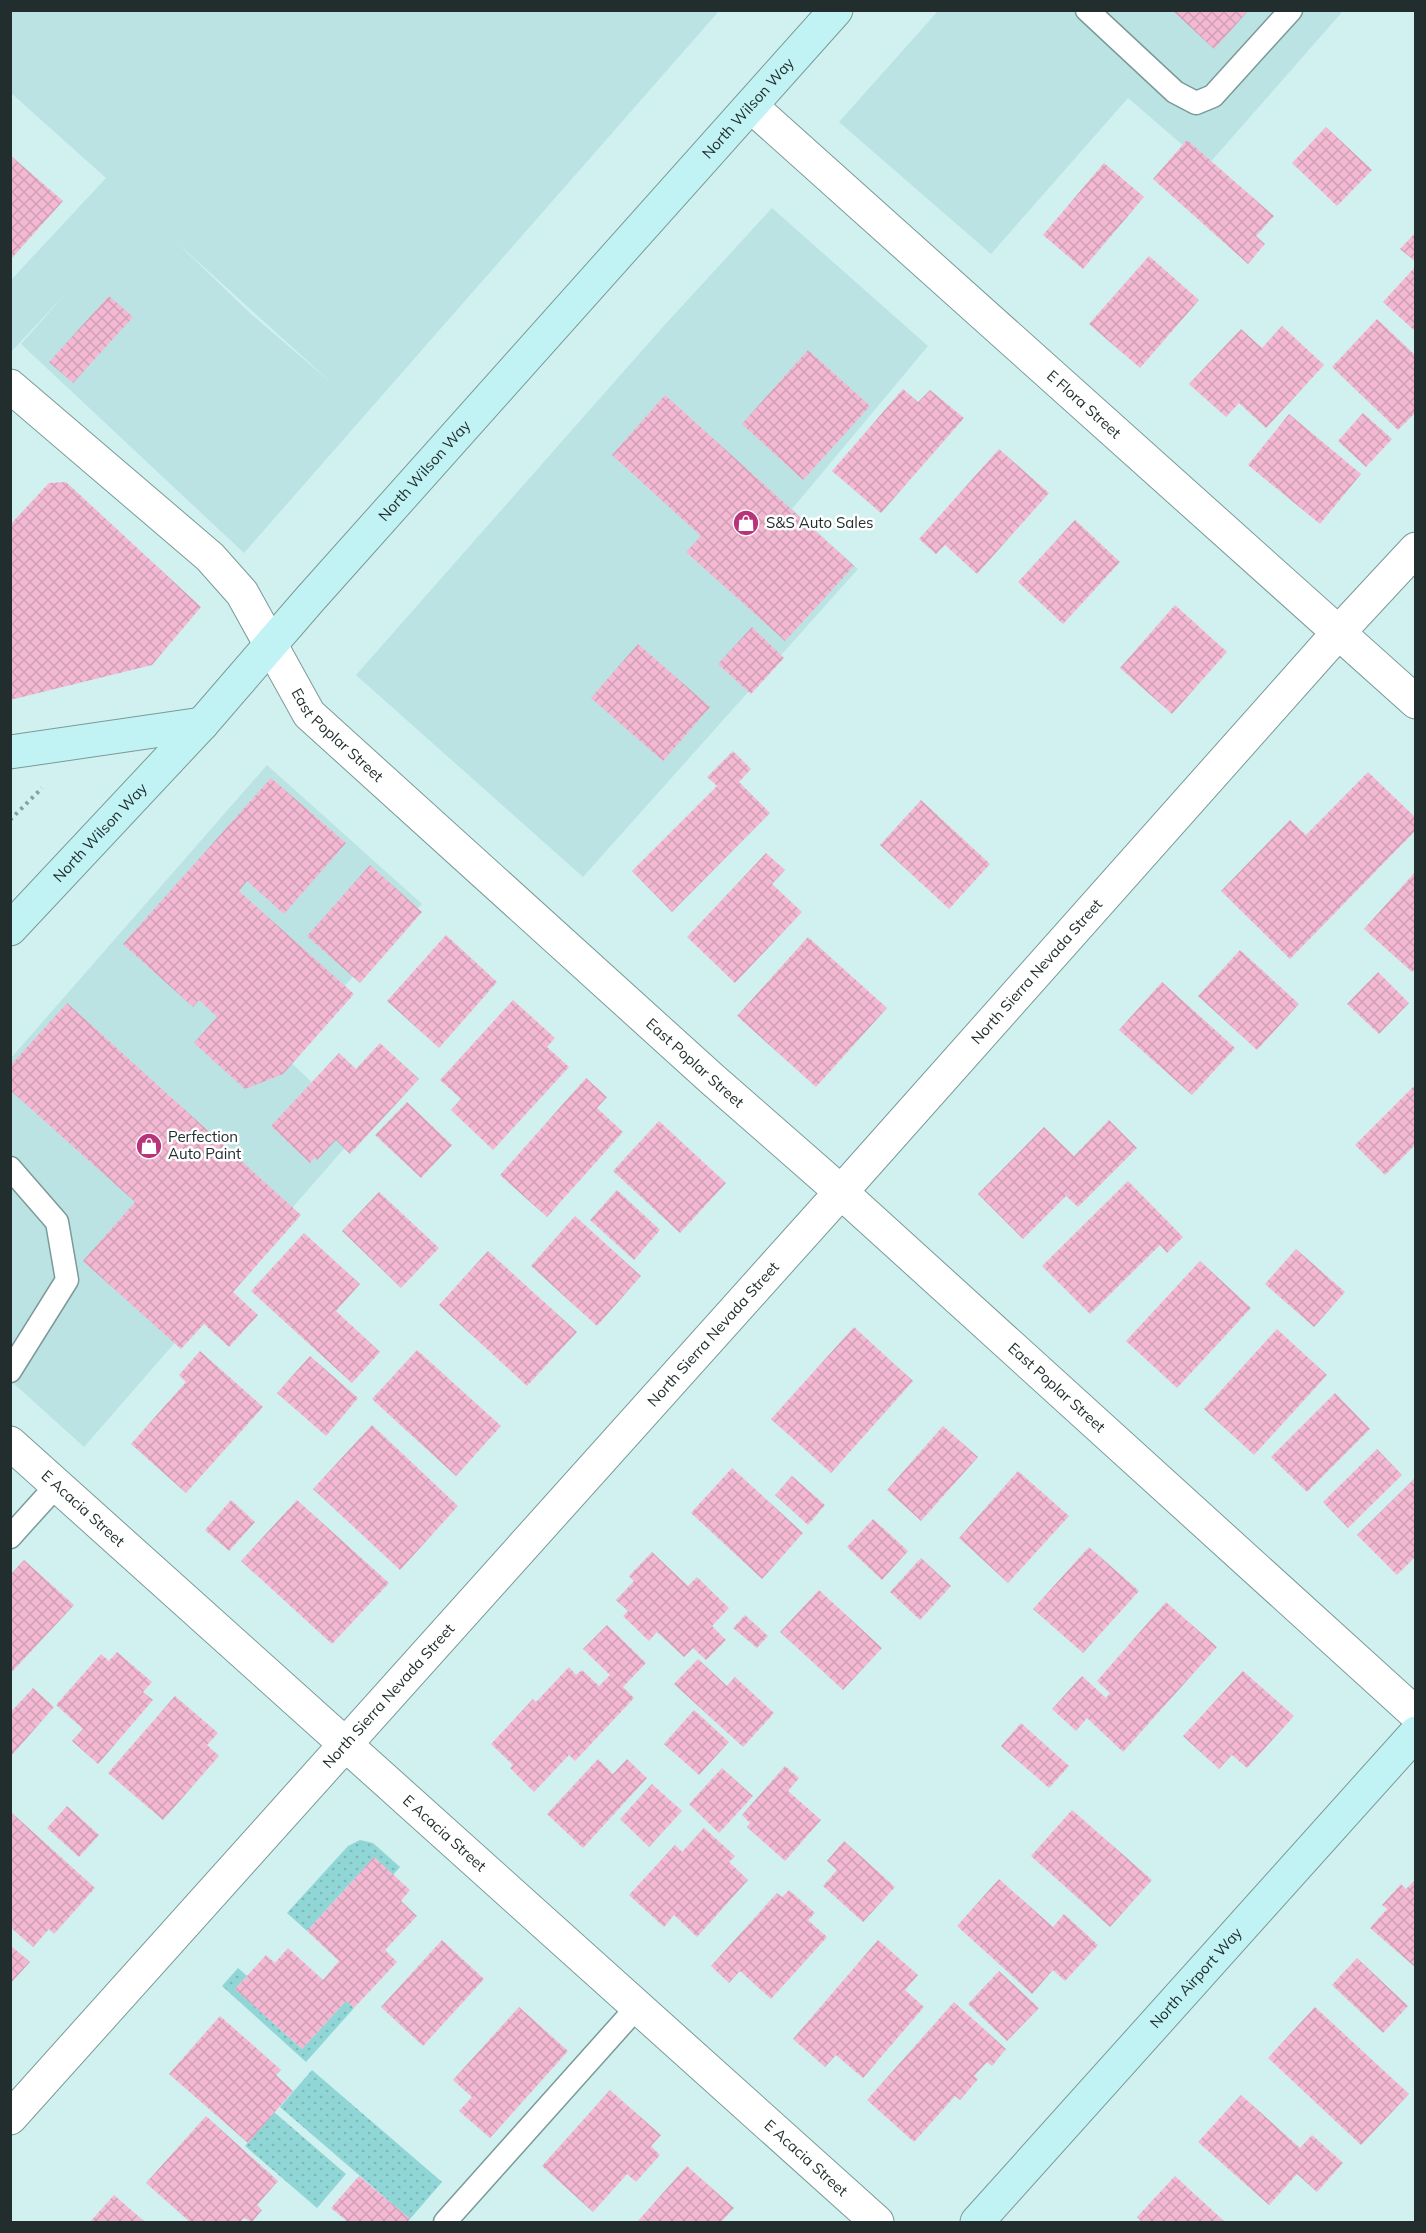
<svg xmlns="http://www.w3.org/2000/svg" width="1426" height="2233" viewBox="0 0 1426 2233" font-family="Mulish,sans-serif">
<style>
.built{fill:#bbe3e3;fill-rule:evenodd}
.grass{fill:url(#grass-dots)}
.building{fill:url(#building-cross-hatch)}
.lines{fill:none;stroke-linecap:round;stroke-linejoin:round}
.lane-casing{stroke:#7b9a99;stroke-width:25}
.street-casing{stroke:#7b9a99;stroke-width:35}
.secondary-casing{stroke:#7b9a99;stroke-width:35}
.path{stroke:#88a0a0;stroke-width:4;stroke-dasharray:3 4.5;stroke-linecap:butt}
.lane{stroke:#fff;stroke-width:22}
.street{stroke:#fff;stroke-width:33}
.secondary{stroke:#c1f3f4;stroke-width:33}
.labels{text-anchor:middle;stroke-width:5;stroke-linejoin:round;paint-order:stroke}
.street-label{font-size:15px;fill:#222e2e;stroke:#fff}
.poi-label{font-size:15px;fill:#222e2e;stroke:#fff;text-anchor:start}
</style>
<defs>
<pattern id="grass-dots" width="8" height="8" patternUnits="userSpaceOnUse" patternTransform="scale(1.5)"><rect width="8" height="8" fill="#90d6d6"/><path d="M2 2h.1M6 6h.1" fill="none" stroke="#7cb8b8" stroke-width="1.8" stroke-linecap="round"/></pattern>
<pattern id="building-cross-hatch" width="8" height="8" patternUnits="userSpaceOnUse" patternTransform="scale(1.5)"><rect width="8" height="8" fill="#f4b9d2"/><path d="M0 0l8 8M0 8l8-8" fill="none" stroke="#d19fb5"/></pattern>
</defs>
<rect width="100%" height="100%" fill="#d0f1f0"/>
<!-- built -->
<g class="built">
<path d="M11 11H719L244 553 21 344 68 291 11 352 10 281 106 178 11 93ZM174 240 334 385 251 314Z"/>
<polygon points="938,11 1343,11 1207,166 1128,98 991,254 839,122"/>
<polygon points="772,208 928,346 792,509 858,569 583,877 356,675 661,329"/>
<polygon points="267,765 422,904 281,1053 361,1129 84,1447 11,1381 11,1058"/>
</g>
<!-- grass -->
<g class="grass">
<polygon points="360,1840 373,1843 400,1867 393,1875 374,1857 307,1931 287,1913 348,1846"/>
<polygon points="238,1968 247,1976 235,1989 302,2049 346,2001 354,2008 306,2062 222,1986"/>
<polygon points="312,2070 442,2182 410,2219 280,2107"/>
<polygon points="274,2112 346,2174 317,2208 245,2146"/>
</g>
<!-- building -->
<g class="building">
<polygon points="1172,10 1249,10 1214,49"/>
<polygon points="1326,127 1372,170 1337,206 1292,163"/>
<polygon points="1187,140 1274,216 1256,236 1265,244 1248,264 1153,179"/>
<polygon points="10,155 63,201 12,258 10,256"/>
<polygon points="1104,163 1144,197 1083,269 1043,235"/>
<polygon points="1416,232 1416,262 1400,249"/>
<polygon points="1149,256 1199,300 1140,368 1089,324"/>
<polygon points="1416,266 1416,332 1383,302"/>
<polygon points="109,296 133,317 73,383 49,362"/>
<polygon points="1377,319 1416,356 1416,412 1398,430 1332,367"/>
<polygon points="1282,326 1324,365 1266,428 1239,403 1226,417 1189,384 1241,329 1262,348"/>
<polygon points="808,350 870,406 803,480 742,424"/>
<polygon points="903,389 918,402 930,390 964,418 881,513 832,471"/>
<polygon points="665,395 854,566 785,641 686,552 701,536 612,455"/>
<polygon points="1363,413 1392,439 1366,467 1338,441"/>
<polygon points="1289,414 1361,474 1320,524 1248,465"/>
<polygon points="999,449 1049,493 977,574 945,545 936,554 919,539"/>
<polygon points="66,482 201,607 152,665 10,700 10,525 49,483"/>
<polygon points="1075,520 1120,562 1063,624 1018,582"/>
<polygon points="1175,605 1227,652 1172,714 1120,668"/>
<polygon points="752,627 784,658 751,694 718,664"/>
<polygon points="638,644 710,707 663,761 591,698"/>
<polygon points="733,751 751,769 739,782 770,813 672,912 632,871 717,786 707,777"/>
<polygon points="1368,772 1416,818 1416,830 1290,959 1221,891 1290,820 1306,835"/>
<polygon points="271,778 346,843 284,914 247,881 239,891 354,994 283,1074 245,1089 194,1043 217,1017 199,1000 193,1007 123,944"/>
<polygon points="921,800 990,864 949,909 880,845"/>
<polygon points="766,853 785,870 772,884 802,912 735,983 687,937"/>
<polygon points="370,865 422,912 360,983 307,936"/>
<polygon points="1416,871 1416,968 1412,972 1364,929"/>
<polygon points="446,935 497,982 439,1048 387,1001"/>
<polygon points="808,937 887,1008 816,1087 737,1016"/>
<polygon points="1240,950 1299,1004 1257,1050 1198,996"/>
<polygon points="1378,972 1409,1003 1379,1034 1347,1004"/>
<polygon points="1162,982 1235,1048 1192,1095 1119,1030"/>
<polygon points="513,1000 555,1038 547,1047 569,1067 493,1150 451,1110 461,1099 440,1080"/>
<polygon points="67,1003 301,1215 233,1292 258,1315 229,1347 204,1324 181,1349 83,1261 135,1202 10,1090 10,1066"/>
<polygon points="380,1043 419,1079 350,1154 336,1140 317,1160 315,1157 310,1163 271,1126 339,1053 356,1069"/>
<polygon points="586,1078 607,1097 597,1108 623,1132 547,1217 500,1175"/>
<polygon points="1416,1084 1416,1144 1385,1175 1355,1145"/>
<polygon points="407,1102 452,1145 421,1178 375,1135"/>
<polygon points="1109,1120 1137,1148 1078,1207 1066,1196 1023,1239 978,1194 1044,1127 1074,1156"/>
<polygon points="659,1121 726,1183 680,1233 613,1171"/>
<polygon points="1128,1181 1183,1237 1167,1253 1160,1245 1090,1314 1042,1266"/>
<polygon points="617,1190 660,1230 634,1260 590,1220"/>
<polygon points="379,1192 439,1248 401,1288 342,1231"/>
<polygon points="575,1216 641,1276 597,1326 531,1266"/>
<polygon points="304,1233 360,1284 336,1311 380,1352 352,1383 251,1291"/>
<polygon points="1296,1249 1345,1292 1314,1327 1265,1284"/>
<polygon points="488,1251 577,1332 527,1386 439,1305"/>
<polygon points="1200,1261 1251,1308 1177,1388 1126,1341"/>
<polygon points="854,1327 913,1381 831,1473 771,1419"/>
<polygon points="1277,1329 1327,1375 1254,1455 1204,1409"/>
<polygon points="417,1350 501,1426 456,1476 372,1399"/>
<polygon points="200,1351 263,1407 186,1493 131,1444 186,1382 179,1375"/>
<polygon points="310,1356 358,1398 326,1436 277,1393"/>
<polygon points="1335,1393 1370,1429 1307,1492 1271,1457"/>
<polygon points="372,1425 458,1506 400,1570 313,1489"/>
<polygon points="943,1426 978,1457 921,1521 887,1490"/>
<polygon points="1377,1449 1402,1475 1348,1528 1323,1502"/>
<polygon points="732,1468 803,1533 762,1579 691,1513"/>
<polygon points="1018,1471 1069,1516 1008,1583 959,1538"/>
<polygon points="792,1476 825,1505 808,1525 775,1495"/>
<polygon points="1416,1477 1416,1556 1397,1575 1357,1535"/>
<polygon points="231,1500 255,1522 229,1551 205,1530"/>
<polygon points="297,1500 389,1583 332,1644 241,1561"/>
<polygon points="873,1519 908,1551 882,1580 847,1547"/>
<polygon points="1089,1547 1139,1591 1083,1653 1033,1609"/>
<polygon points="652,1552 688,1586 697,1577 729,1608 712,1626 726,1640 706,1660 693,1648 684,1657 657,1632 649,1641 623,1616 628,1611 616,1600 634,1581 629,1576"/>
<polygon points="921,1558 951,1586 920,1620 890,1592"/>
<polygon points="24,1560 74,1605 10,1674 10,1575"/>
<polygon points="819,1590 882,1648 843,1690 780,1632"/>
<polygon points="1166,1602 1217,1647 1123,1752 1087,1718 1076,1731 1052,1709 1082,1676 1106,1698 1110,1693 1097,1681"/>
<polygon points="745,1615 768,1636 757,1648 733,1628"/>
<polygon points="607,1625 646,1663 623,1687 634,1698 575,1761 569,1755 534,1792 510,1768 513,1765 491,1744 533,1699 536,1702 569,1667 576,1675 582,1670 599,1686 610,1675 583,1649"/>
<polygon points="117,1652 152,1682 143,1692 153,1700 98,1764 72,1741 83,1729 56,1705 101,1654 109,1661"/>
<polygon points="698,1659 727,1686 735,1677 774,1713 743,1747 674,1684"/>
<polygon points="1243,1671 1294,1716 1247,1768 1232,1755 1219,1769 1183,1736"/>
<polygon points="33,1688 54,1707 12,1755 10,1753 10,1713"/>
<polygon points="175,1696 218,1733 207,1745 219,1756 163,1820 108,1773"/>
<polygon points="694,1710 729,1742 699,1775 664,1744"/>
<polygon points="1021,1723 1069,1766 1049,1788 1001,1746"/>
<polygon points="598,1759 613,1774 627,1759 647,1778 583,1848 547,1814"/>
<polygon points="785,1766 799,1778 788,1791 821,1820 785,1861 747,1827 750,1823 742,1815"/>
<polygon points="722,1768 753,1796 719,1833 689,1804"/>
<polygon points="652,1784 682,1811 649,1847 620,1819"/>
<polygon points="67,1806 99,1835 79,1857 47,1828"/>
<polygon points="1072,1810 1152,1880 1110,1927 1031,1856"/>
<polygon points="12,1813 95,1888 54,1934 49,1929 33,1947 10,1927"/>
<polygon points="704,1828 735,1856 729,1862 748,1880 697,1937 674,1915 664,1927 629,1895 675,1845 682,1852"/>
<polygon points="844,1841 895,1887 863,1922 823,1886 837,1870 827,1861"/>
<polygon points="374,1857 410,1890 401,1901 417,1916 385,1950 397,1962 354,2008 346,2001 302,2049 235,1989 266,1955 275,1963 288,1948 323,1980 339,1961 307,1931"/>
<polygon points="999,1879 1053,1927 1064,1914 1098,1945 1065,1981 1053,1970 1032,1994 957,1926"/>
<polygon points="1416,1879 1416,1968 1370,1928 1387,1909 1382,1905 1401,1884 1406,1889"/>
<polygon points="789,1890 815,1913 808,1920 827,1937 771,1999 740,1971 729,1983 711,1966 777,1893 782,1897"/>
<polygon points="442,1940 484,1979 423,2046 381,2007"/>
<polygon points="878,1940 918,1975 905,1990 924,2007 863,2078 836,2055 825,2067 793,2039"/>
<polygon points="10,1945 30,1962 10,1984"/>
<polygon points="1357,1958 1408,2006 1383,2033 1332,1985"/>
<polygon points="999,1971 1039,2008 1007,2041 968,2004"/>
<polygon points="954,2002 1006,2049 992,2066 987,2062 974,2076 978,2079 960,2100 955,2096 914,2142 867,2100"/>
<polygon points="519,2007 568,2051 490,2138 459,2111 472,2097 453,2080"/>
<polygon points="1315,2007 1409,2094 1361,2145 1268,2058"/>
<polygon points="220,2016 281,2070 276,2075 293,2091 248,2143 169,2074"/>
<polygon points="610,2090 661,2135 651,2146 660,2155 636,2182 627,2174 593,2212 542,2166"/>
<polygon points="1241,2095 1300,2148 1312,2135 1343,2163 1317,2192 1297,2174 1269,2205 1198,2142"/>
<polygon points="206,2116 278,2181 257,2205 262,2210 252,2222 244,2218 240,2222 190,2222 146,2183"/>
<polygon points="687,2166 734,2208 721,2222 637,2222"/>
<polygon points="359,2176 410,2219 407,2222 348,2222 331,2208"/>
<polygon points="1175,2176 1225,2222 1142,2222 1137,2217"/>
<polygon points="114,2195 145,2222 90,2222"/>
</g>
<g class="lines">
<!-- lane casing -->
<g class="lane-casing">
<g id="lane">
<polyline points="1087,10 1175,92 1196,103 1213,96 1291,10"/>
<polyline points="10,1168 57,1222 67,1280 10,1371"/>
<polyline points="10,1537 57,1485"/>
<polyline points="445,2222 638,2006"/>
</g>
</g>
<!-- street casing -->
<g class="street-casing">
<g id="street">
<path id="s1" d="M751 106 1416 702"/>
<path id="s2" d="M10 386 210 557 242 593 309 714 712 1079 841 1192 1416 1714"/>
<path id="s3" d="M10 1443 877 2222"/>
<path id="s4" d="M10 2118 841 1192 1338 633 1416 549"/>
</g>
</g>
<!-- secondary casing -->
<g class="secondary-casing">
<g id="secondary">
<polyline points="10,752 202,724"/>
<path id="s5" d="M10 929 202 724 310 599 836 10"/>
<path id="s6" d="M977 2222 1416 1733"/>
</g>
</g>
<!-- path -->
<polyline class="path" points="10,820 42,788"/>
<!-- lane -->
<use href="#lane" class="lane"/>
<!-- street -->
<use href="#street" class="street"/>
<!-- secondary -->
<use href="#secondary" class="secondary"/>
</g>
<!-- icons -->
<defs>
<g id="shop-disc" transform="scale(1.35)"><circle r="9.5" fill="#b8347a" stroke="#fff"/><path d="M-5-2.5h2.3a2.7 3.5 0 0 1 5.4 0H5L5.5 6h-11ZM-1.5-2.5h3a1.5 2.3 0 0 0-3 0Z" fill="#fff"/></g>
</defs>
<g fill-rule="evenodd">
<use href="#shop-disc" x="746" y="523"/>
<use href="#shop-disc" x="149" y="1146"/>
</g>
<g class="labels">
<!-- street labels -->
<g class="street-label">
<text dy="5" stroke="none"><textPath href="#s5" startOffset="1104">North Wilson Way</textPath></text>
<text dy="5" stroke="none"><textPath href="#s1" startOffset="447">E Flora Street</textPath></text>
<text dy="5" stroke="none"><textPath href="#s5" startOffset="618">North Wilson Way</textPath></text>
<text dy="5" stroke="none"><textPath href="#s2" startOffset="484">East Poplar Street</textPath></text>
<text dy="5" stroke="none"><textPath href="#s5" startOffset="132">North Wilson Way</textPath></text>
<text dy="5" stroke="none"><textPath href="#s4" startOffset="1539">North Sierra Nevada Street</textPath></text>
<text dy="5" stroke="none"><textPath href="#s2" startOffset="970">East Poplar Street</textPath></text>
<text dy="5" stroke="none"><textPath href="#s4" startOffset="1053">North Sierra Nevada Street</textPath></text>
<text dy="5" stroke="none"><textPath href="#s2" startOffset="1456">East Poplar Street</textPath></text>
<text dy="5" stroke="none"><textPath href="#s3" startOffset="98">E Acacia Street</textPath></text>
<text dy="5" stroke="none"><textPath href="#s4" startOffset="567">North Sierra Nevada Street</textPath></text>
<text dy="5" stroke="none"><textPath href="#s3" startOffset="584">E Acacia Street</textPath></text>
<text dy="5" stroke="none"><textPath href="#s6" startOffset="328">North Airport Way</textPath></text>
<text dy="5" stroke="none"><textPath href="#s3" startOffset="1070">E Acacia Street</textPath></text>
</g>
<!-- poi labels -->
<g class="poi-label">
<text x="766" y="528">S&amp;S Auto Sales</text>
<text x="168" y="1142">Perfection<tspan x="168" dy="17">Auto Paint</tspan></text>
</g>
</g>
<!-- border -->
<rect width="1426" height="2233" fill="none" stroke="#222e2e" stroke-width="24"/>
</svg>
